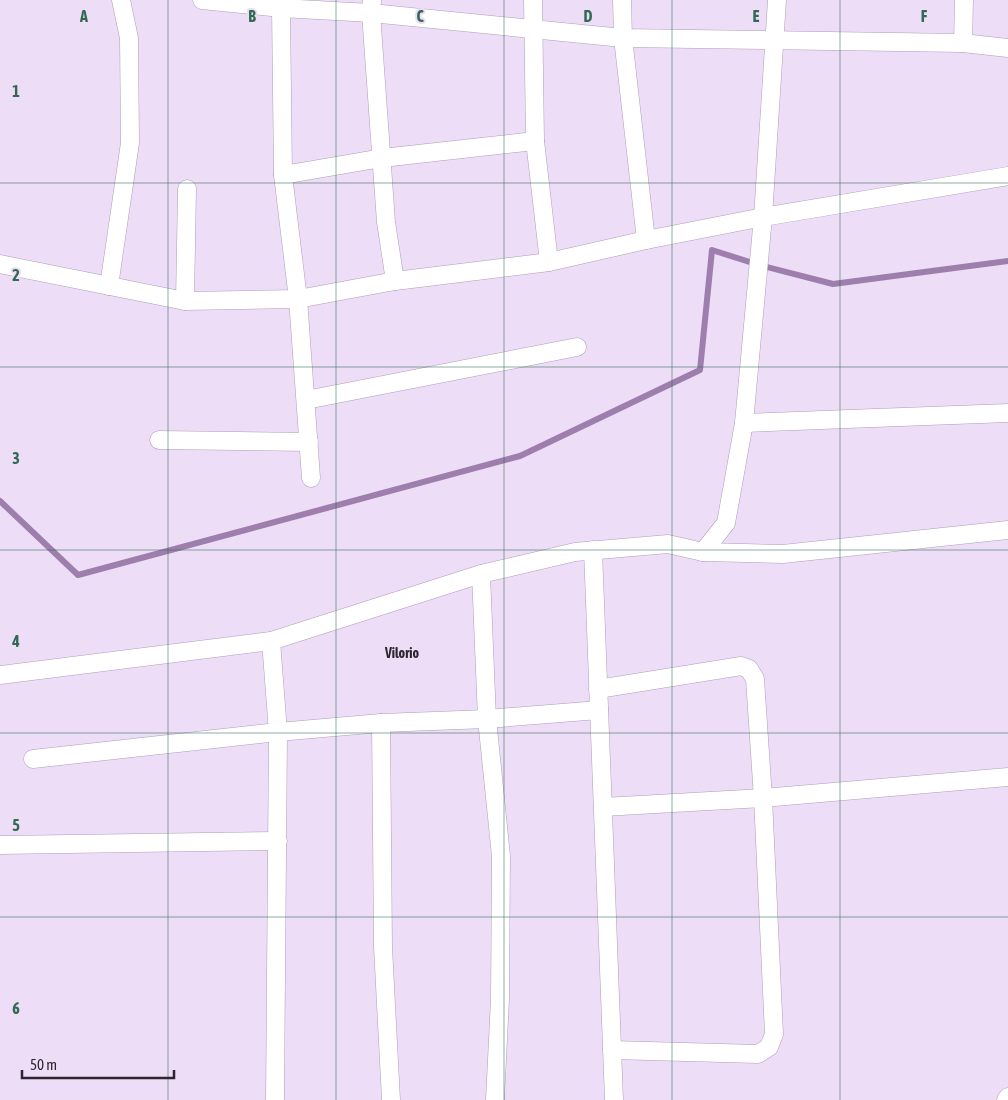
<svg xmlns="http://www.w3.org/2000/svg" width="1008" height="1100" viewBox="0 0 1008 1100" font-family="'Asap Condensed',sans-serif">
<style>
.lines{fill:none;stroke-linecap:round;stroke-linejoin:round}
.stream{stroke:#9d7eac;stroke-width:6}
.street-casing{stroke:#ae9eb6;stroke-width:19}
.street{stroke:#fff;stroke-width:18}
.grid{fill:none;stroke:#316a53;stroke-width:1;stroke-opacity:0.55}
.labels{text-anchor:middle;stroke-width:4;stroke-linejoin:round;paint-order:stroke}
.neighbourhood-label{font-size:14px;font-weight:bold;fill:#2d2630;stroke:#eeddf7}
.grid-label{font-size:16px;text-anchor:middle;font-weight:bold;fill:#316a53;stroke:#eeddf7;stroke-width:4;stroke-linejoin:round;paint-order:stroke}
</style>
<rect width="100%" height="100%" fill="#eeddf7"/>
<g class="lines">
<!-- stream -->
<polyline class="stream" points="0,501 78,575 520,456 700,370 712,250 759,265 833,284 1008,261"/>
<!-- street casing -->
<g class="street-casing">
<g id="street">
<polyline points="202,0 281,8 371,13 623,38 963,43 1008,48"/>
<polyline points="372,0 371,13 386,222 395,281"/>
<polyline points="533,0 535,141 549,262"/>
<polyline points="622,0 623,38 646,240"/>
<polyline points="281,8 283,175 298,299 311,478"/>
<polyline points="963,43 964,0"/>
<polyline points="283,175 382,158 535,141"/>
<polyline points="0,264 185,301 298,299 395,281 549,262 646,240 763,217 1008,176"/>
<polyline points="109,286 130,143 129,38 121,0"/>
<polyline points="185,301 187,189"/>
<polyline points="306,400 577,347"/>
<polyline points="744,423 1008,413"/>
<polyline points="159,440 309,442"/>
<polyline points="593,550 614,1100"/>
<polyline points="703,552 726,523 744,423 763,217 777,0"/>
<polyline points="481,574 487,719 501,856 500,999 495,1100"/>
<polyline points="271,641 278,732 275,1100"/>
<polyline points="0,675 271,641 481,574 575,552 668,544 703,552 783,554 1008,530"/>
<polyline points="598,689 741,666 749,669 755,679 763,798 774,1034 769,1047 758,1054 612,1050"/>
<polyline points="381,723 383,947 391,1100"/>
<polyline points="33,759 278,732 381,723 487,719 599,710"/>
<polyline points="603,807 763,798 1008,777"/>
<polyline points="0,845 278,841"/>
<polyline points="1006,1100 1008,1097"/>
</g>
</g>
<!-- street -->
<use href="#street" class="street"/>
</g>
<!-- grid -->
<path class="grid" d="M168 0V1100M336 0V1100M504 0V1100M672 0V1100M840 0V1100M0 183H1008M0 367H1008M0 550H1008M0 733H1008M0 917H1008"/>
<g class="labels">
<!-- neighbourhood labels -->
<g class="neighbourhood-label">
<text x="402" y="658">Vilorio</text>
</g>
</g>
<g class="grid-label">
<text x="84" y="22">A</text>
<text x="252" y="22">B</text>
<text x="420" y="22">C</text>
<text x="588" y="22">D</text>
<text x="756" y="22">E</text>
<text x="924" y="22">F</text>
<text x="16" y="97">1</text>
<text x="16" y="281">2</text>
<text x="16" y="464">3</text>
<text x="16" y="647">4</text>
<text x="16" y="831">5</text>
<text x="16" y="1014">6</text>
</g>
<!-- scale -->
<path d="M22 1070v8h152v-8" fill="none" stroke="#2d2630" stroke-width="2.5"/>
<text x="30" y="1070" font-size="15" fill="#2d2630" stroke="#eeddf7" stroke-width="4" paint-order="stroke">50 m</text>
</svg>
